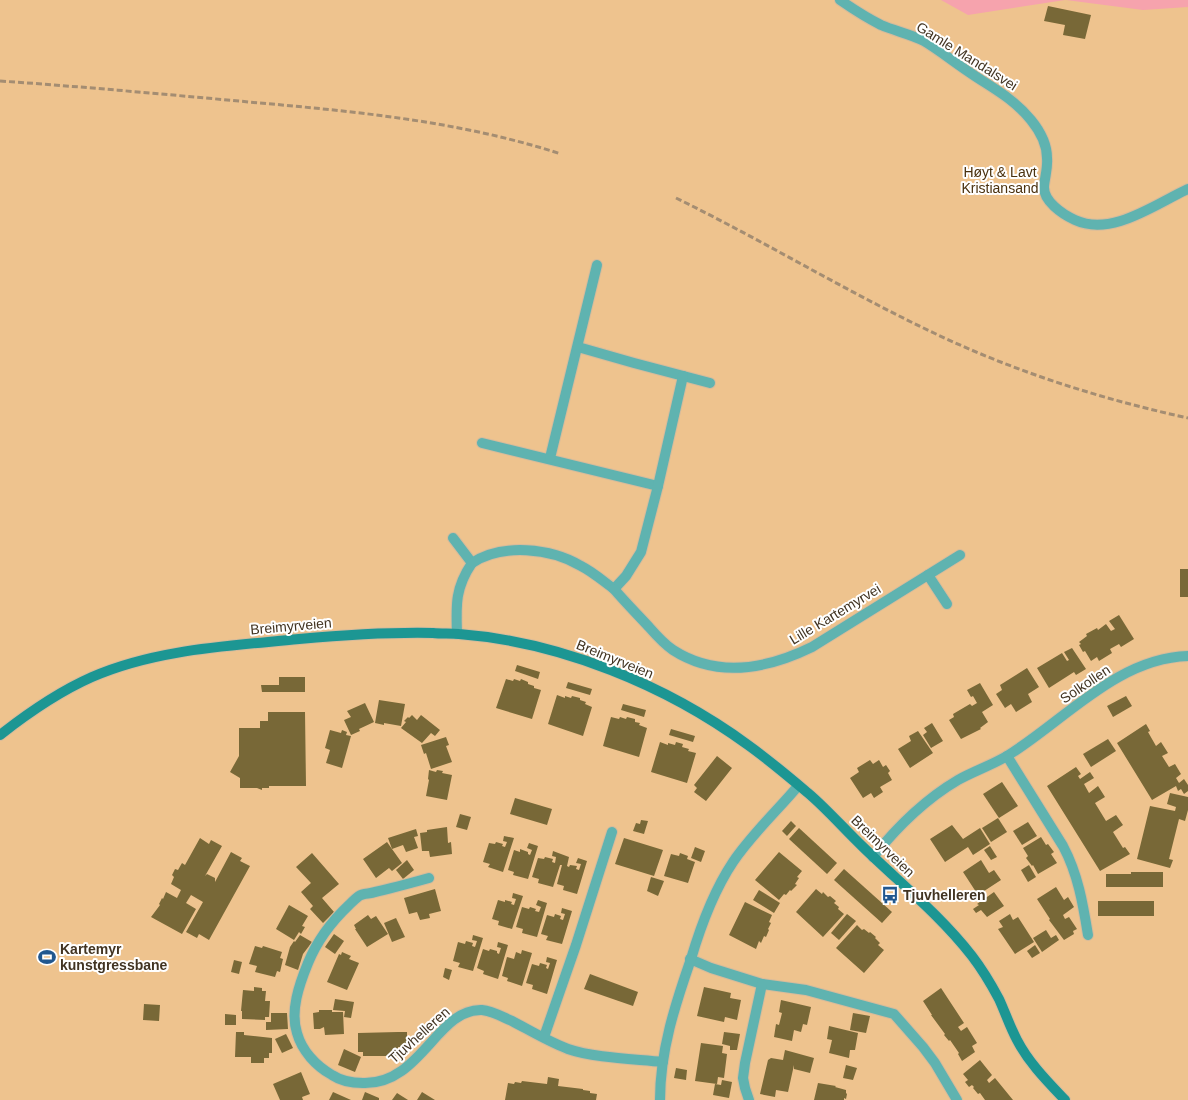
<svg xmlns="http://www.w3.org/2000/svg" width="1188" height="1100" viewBox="0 0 1188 1100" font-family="Arial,sans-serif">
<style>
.green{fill:#eec38e}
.water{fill:#f6a3ad}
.building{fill:#786837}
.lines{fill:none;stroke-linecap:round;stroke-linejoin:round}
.street-casing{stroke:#d6bb9c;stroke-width:12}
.secondary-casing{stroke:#d6bb9c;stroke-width:12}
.street{stroke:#5fb3b0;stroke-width:10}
.secondary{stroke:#1c9693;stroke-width:10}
.rail{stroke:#a48d72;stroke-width:3;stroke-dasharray:6 3;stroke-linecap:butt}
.labels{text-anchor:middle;stroke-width:4;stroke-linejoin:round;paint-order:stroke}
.street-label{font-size:14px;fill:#423422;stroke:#fff}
.park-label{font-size:14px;fill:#4a310e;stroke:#fff}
.poi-label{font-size:14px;font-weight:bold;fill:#423422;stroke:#fff;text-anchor:start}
</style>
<rect width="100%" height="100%" fill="#fbddba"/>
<!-- green -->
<rect class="green" x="0" y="0" width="1188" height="1100"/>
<!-- water -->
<g class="water">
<polygon points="941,0 1065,0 968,15"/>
<polygon points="1066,0 1188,0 1188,7 1143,10"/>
</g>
<!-- building -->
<g class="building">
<polygon points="1048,6 1091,15 1085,39 1063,35 1065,25 1044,21"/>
<rect x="1180" y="569" width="8" height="28"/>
<polygon points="1119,615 1134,639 1121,647 1119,644 1110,649 1112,653 1099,661 1097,657 1091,661 1085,651 1083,652 1079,645 1081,644 1079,642 1087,636 1086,634 1097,628 1098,630 1106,624 1111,631 1115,629 1109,621"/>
<polygon points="1072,648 1086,669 1076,675 1074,672 1049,688 1037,668 1062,653 1067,661 1069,660 1064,652"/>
<polygon points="517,665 540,672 538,679 515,671"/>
<polygon points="1027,668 1039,687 1028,694 1032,702 1016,712 1011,704 1005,708 996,694 1002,690 1000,685"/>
<polygon points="279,677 305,677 305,692 262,692 261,685 279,685"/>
<polygon points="506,679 513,681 514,679 520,681 521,679 528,682 528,684 534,686 534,688 541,690 532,719 496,708"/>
<polygon points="568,682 592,689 590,695 566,688"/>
<polygon points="980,683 993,705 982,712 988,722 980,728 981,729 961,739 949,720 954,717 953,714 970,704 972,706 977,703 973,696 971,697 967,690"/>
<polygon points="557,695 565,698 565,696 571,698 572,696 580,698 580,700 586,702 585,704 592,707 583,736 548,724"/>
<polygon points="1126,696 1132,706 1113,717 1107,706"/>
<polygon points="379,700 405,704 401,726 384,723 384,725 375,723"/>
<polygon points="365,703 374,722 359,729 360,731 351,735 344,720 351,717 347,711"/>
<polygon points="623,704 646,710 644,717 621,710"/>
<polygon points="268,712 305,712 306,786 269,786 269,788 262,788 262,790 257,788 240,788 240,778 230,772 239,756 239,728 260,728 260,721 268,721"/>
<polygon points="412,715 417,720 421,715 440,730 435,736 431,733 422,743 401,728 406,722 404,721 408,717 409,718"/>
<polygon points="611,717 619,719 620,717 626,719 627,717 635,719 635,722 640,723 639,725 647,728 639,757 603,746"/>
<polygon points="932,723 943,741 931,748 923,735 927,732 924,728"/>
<polygon points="1146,724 1150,731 1148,732 1156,746 1161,742 1168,753 1162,756 1169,767 1175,764 1181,774 1176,778 1179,783 1184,779 1188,785 1188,791 1184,794 1181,789 1178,791 1176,786 1152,800 1117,743"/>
<polygon points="671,729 695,736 693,742 669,735"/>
<polygon points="330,730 341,733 342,730 347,732 346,735 351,736 342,768 326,763 330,750 325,748"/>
<polygon points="918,731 933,753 910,768 898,749 911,741 909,736"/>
<polygon points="446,737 449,745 446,746 452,762 431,769 426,753 424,754 421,745"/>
<polygon points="1108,739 1116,751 1091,767 1083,754"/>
<polygon points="660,742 668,745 668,743 675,745 676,742 683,744 682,747 689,749 688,751 696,753 687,783 651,772"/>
<polygon points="717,756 732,768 706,801 694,792 697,788 694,785"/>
<polygon points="870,760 873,764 879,760 883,767 886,765 890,771 888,773 892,780 880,787 883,792 874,798 871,793 863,798 850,778 859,772 857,768"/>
<polygon points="1076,767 1081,774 1078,776 1080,779 1090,772 1094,778 1084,784 1089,793 1098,786 1105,797 1095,803 1106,821 1116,815 1123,825 1113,832 1123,848 1125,847 1130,854 1100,871 1047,786"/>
<polygon points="429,770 436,772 437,770 443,771 442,773 452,775 447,800 426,796 429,780 428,779"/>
<polygon points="1002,782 1018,806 999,818 983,794"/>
<polygon points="1170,793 1188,797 1188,810 1185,821 1179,819 1169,859 1173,860 1170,868 1137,859 1150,806 1175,811 1176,807 1167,804"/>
<polygon points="515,798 552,809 547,825 510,814"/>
<polygon points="460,814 471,817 467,830 456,827"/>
<polygon points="998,818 1007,832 991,842 982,828"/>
<polygon points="641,820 648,821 644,834 633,831 636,823 640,824"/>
<polygon points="791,821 796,826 787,836 782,831"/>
<polygon points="1028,822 1037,836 1022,845 1013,831"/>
<polygon points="952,825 963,839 980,828 990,844 973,855 968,847 945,862 930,839"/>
<polygon points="447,827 448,843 451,842 452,854 430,857 429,851 422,851 420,833 427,832 427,830"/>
<polygon points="799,828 837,863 827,874 789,839"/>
<polygon points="416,829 418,836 414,837 418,848 406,852 403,845 392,849 388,838"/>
<polygon points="504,836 514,838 503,872 488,867 490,864 483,862 489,843 495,844 496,842 503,844 502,846 505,847 507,842 503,841"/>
<polygon points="1041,837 1046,845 1048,844 1054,852 1051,854 1057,863 1038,874 1033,865 1032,866 1026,858 1028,856 1023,848"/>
<polygon points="200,838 209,844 211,840 222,846 205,876 207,874 215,878 215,882 231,852 242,858 240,861 250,866 209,940 199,934 197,938 186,932 203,902 191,895 186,903 196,909 182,934 151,917 160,905 159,904 162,898 163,899 166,892 177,898 181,890 171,884 174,877 172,875 175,869 178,870 182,863 185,865"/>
<polygon points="624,838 663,850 654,876 615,864"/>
<polygon points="387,842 402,863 392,871 389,868 376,878 363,859"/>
<polygon points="529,843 538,846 528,879 513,875 514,872 508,870 514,850 520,852 520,849 528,852 528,854 530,855 532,850 527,848"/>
<polygon points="990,846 997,857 991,860 984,850"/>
<polygon points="695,847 705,851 701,862 691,858"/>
<polygon points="553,851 569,857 567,866 569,867 570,865 577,866 576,869 579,870 581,864 576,863 578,858 587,861 577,894 563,890 564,886 557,884 562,865 560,865 562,859 553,887 538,883 539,879 532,877 538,858 544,859 545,857 553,859 552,862 555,863 556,857 552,856"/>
<polygon points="779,852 802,871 797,877 799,878 795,884 797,885 791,891 790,890 786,895 784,894 779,900 755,880"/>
<polygon points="312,853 339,884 322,898 334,912 323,923 310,909 313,906 301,892 311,883 296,867"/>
<polygon points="680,853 688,856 687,859 695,862 688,883 664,876 671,854 679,856"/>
<polygon points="407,860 414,870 403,879 396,870"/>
<polygon points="981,860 989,873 994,870 1001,880 978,895 963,872"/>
<polygon points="1029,865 1036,877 1028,882 1021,870"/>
<polygon points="844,869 892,912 882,923 834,880"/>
<polygon points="1131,872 1163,872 1163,887 1106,887 1106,874 1131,874"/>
<polygon points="651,877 664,881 658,896 647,891"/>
<polygon points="1056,887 1064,900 1068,897 1074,907 1063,915 1065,919 1069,917 1077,929 1073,931 1074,934 1064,940 1049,920 1050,919 1037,899"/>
<polygon points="435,889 441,911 429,914 430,918 420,920 417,912 409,914 404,898"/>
<polygon points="816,889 822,894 823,892 828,897 830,896 836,901 834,903 839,907 838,909 844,914 823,937 796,912"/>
<polygon points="759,890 780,903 774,913 753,900"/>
<polygon points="994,892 1004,906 987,917 981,910 976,913 973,909 979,905 977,904"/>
<polygon points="513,893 523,896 512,929 498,925 499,921 492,919 498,900 505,902 505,900 512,902 511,904 514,905 516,899 512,898"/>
<polygon points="538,900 547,903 537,937 522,933 523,929 516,927 522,907 529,909 530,907 536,909 535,911 539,912 541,907 536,905"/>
<rect x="1098" y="901" width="56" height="15"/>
<polygon points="745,902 772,915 769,922 771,923 768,929 769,930 766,937 764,936 761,943 759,941 756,949 729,935"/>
<polygon points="289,905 308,916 302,926 305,927 301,934 299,932 294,940 276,929"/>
<polygon points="562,908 572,911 562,944 546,940 548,936 541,934 547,915 554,917 555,914 561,916 560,919 563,920 565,914 561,913"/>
<polygon points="847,914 856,921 839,940 831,933"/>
<polygon points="1010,914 1013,920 1018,917 1034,942 1015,954 998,929 1003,927 999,921"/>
<polygon points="368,915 371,919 376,916 388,934 367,947 355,929 356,929 354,925"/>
<polygon points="396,918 405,937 392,942 384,923"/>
<polygon points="857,925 862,930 864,929 869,933 870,932 876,937 875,938 880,943 878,945 884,950 864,973 836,948"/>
<polygon points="1046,930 1051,938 1056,935 1059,940 1042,952 1033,938"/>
<polygon points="334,934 344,941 335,954 325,947"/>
<polygon points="300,935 312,942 303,954 298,970 285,965 290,947 294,941 295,942"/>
<polygon points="473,935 483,938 473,971 458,967 460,963 453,961 458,942 465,944 466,941 473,943 472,946 475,947 477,941 472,940"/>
<polygon points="498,942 508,945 498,979 483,974 484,971 477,968 483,949 489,951 490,949 497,951 497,953 499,954 501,948 497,947"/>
<polygon points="1035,945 1040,953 1032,958 1027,951"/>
<polygon points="255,946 262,948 263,946 282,952 280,958 283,959 280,972 277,971 275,977 255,972 257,966 249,964"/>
<polygon points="522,950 532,953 522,986 507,981 508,978 502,976 507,957 514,959 516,952 521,954"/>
<polygon points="342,952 351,956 349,959 359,963 347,990 327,982 339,954 341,955"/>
<polygon points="547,957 557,960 547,994 532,989 533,985 526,983 532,964 539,966 540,963 547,965 546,968 548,969 550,963 546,962"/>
<polygon points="234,960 242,962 239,974 231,972"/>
<polygon points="445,968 452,970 449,980 443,977"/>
<polygon points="590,974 638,992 633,1006 584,989"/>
<polygon points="254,987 262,988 262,991 266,991 265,1001 270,1001 269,1017 265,1017 265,1020 242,1019 242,1011 241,1011 243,990 254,991"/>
<polygon points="704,987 731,993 730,998 741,1000 737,1020 725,1017 724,1022 697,1016"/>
<polygon points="941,988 964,1023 958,1027 961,1031 967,1027 977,1043 972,1046 975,1052 962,1061 958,1054 959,1053 950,1040 949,1041 944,1035 945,1034 931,1015 932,1015 923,1001"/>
<polygon points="335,999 354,1002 351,1018 344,1017 345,1011 333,1010"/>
<polygon points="781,1000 811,1007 807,1025 803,1024 801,1032 794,1030 792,1041 774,1037 776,1024 779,1025 782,1013 779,1012"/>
<polygon points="144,1004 160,1005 159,1021 143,1020"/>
<polygon points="319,1010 332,1010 332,1012 343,1012 344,1034 325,1035 324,1027 320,1029 314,1029 313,1013 319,1012"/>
<polygon points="271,1013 287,1013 288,1029 266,1030 266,1022 271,1022"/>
<polygon points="853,1013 870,1016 866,1033 850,1030"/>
<polygon points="225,1014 236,1015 236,1025 225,1025"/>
<polygon points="829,1026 858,1033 855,1050 850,1050 849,1058 829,1053 832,1040 827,1039"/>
<polygon points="236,1032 244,1032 244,1035 272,1038 272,1053 269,1053 269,1058 264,1058 264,1063 251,1063 251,1057 235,1057"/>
<polygon points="398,1032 407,1032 407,1047 398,1047 398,1056 363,1056 363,1052 358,1052 358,1033"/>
<polygon points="724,1032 740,1034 737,1050 730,1050 730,1046 722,1044"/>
<polygon points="286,1034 293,1048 282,1053 275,1039"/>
<polygon points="701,1043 723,1046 722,1053 727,1054 724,1078 718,1077 717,1084 695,1081"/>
<polygon points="344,1049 361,1057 355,1072 338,1065"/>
<polygon points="785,1050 814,1058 810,1073 794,1069 794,1065 788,1092 776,1090 775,1097 760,1094 768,1060 771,1058 783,1060"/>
<polygon points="980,1060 992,1075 987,1080 989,1083 995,1078 1013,1100 985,1100 980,1093 978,1094 973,1088 974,1087 972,1085 969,1087 965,1082 968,1080 963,1074"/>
<polygon points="846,1065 857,1068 853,1080 843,1078"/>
<polygon points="676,1068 687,1070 686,1080 674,1078"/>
<polygon points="301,1072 310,1094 302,1097 303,1100 280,1100 273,1084"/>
<polygon points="548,1077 559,1079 558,1086 583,1089 583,1090 590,1091 590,1093 597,1094 596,1100 505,1100 508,1083 514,1084 515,1082 521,1083 522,1081 547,1084"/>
<polygon points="722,1080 732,1082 729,1098 713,1095 715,1084 721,1085"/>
<polygon points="818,1083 836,1086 835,1087 846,1090 846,1093 847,1094 846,1099 844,1098 844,1100 814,1100"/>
<polygon points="333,1092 351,1100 329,1100"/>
<polygon points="365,1092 379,1098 379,1100 362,1100"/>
<polygon points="422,1092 435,1100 417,1100"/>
<polygon points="397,1093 408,1100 392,1100"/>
</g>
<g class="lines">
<!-- street casing -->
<g class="street-casing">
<g id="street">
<path d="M840 0C853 9 867 18 881 25 895 31 910 34 924 41 939 50 954 62 969 72 992 88 1012 97 1031 120 1040 131 1047 144 1047 158 1048 168 1045 176 1044 186 1043 201 1062 214 1075 220 1112 237 1155 204 1188 189"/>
<polyline points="578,347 634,363 710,383"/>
<polyline points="482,443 658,486"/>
<polyline points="550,458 597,265"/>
<path d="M453 538 472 563C455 588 456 605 457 634"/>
<path d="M472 563C502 543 551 548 581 566 593 572 603 581 614 589L626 576 641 552 658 486 683 376"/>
<polyline points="928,575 947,604"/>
<path d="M614 589C625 602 637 614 649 627 656 635 664 644 673 650 718 679 767 669 812 647L960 555"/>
<path d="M1007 756 1063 846C1078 874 1083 904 1088 935"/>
<path d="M873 857C897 827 924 800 958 780 974 771 992 765 1007 756 1064 721 1117 658 1188 656"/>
<path d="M429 878C411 883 393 888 375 892 370 894 363 893 359 896 356 898 352 902 349 905 332 921 317 941 308 963 299 985 290 1011 297 1033 302 1051 316 1066 332 1075 341 1081 352 1083 363 1083 421 1085 437 1008 482 1010 493 1011 502 1017 512 1021 531 1031 549 1042 568 1049 594 1058 635 1059 663 1062"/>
<polyline points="690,959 711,968 762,984 806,990 894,1014 923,1047 935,1063 957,1100"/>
<polyline points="544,1037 576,945 612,832"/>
<path d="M660 1100C660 1051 675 1005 691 959 701 925 713 892 733 862 752 834 777 811 798 786"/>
<polyline points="749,1100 745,1088 743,1078 745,1063 762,984"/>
</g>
</g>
<!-- secondary casing -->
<g class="secondary-casing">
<path id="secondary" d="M0 735C28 713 58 692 92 677 156 649 230 646 299 639 344 635 388 632 433 633 442 634 450 633 459 634 561 642 666 685 748 745 769 760 789 777 808 793 827 809 845 830 863 847 900 883 940 915 972 956 982 969 991 984 999 999 1005 1012 1010 1027 1017 1040 1029 1063 1047 1081 1065 1100"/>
</g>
<!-- street -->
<use href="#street" class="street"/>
<!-- secondary -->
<use href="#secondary" class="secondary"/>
<!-- rail -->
<g class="rail">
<path d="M0 81C87 87 173 95 260 103 361 112 463 122 561 154"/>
<path d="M676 198C764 241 847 292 936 334 1016 372 1101 399 1188 418"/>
</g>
</g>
<!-- icons -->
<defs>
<g id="bus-bare" transform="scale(1.38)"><path d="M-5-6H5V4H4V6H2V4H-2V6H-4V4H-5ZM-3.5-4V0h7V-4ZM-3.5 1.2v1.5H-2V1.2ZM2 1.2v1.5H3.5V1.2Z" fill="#21578f" stroke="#fff" stroke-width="2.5" paint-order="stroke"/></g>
<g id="stadium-bare" transform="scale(1.38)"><path d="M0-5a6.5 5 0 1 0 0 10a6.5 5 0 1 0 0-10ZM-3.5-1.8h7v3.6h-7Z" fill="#21578f" stroke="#fff" stroke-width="2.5" paint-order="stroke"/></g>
</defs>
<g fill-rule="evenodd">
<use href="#bus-bare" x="890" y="895"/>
<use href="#stadium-bare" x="47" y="957"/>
</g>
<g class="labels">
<!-- street labels -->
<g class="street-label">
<text transform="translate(967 56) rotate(32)" y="5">Gamle Mandalsvei</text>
<text transform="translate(835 614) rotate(-31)" y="5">Lille Kartemyrvei</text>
<text transform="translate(291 626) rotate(-5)" y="5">Breimyrveien</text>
<text transform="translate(615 659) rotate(22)" y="5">Breimyrveien</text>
<text transform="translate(1085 684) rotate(-34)" y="5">Solkollen</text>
<text transform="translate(883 846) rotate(44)" y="5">Breimyrveien</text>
<text transform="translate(419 1035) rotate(-42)" y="5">Tjuvhelleren</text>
</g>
<!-- park labels -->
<g class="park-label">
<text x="1000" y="177">Høyt &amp; Lavt<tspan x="1000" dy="16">Kristiansand</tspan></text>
</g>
<!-- poi labels -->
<g class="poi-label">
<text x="903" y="900">Tjuvhelleren</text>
<text x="60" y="954">Kartemyr<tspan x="60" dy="16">kunstgressbane</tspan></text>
</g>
</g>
</svg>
